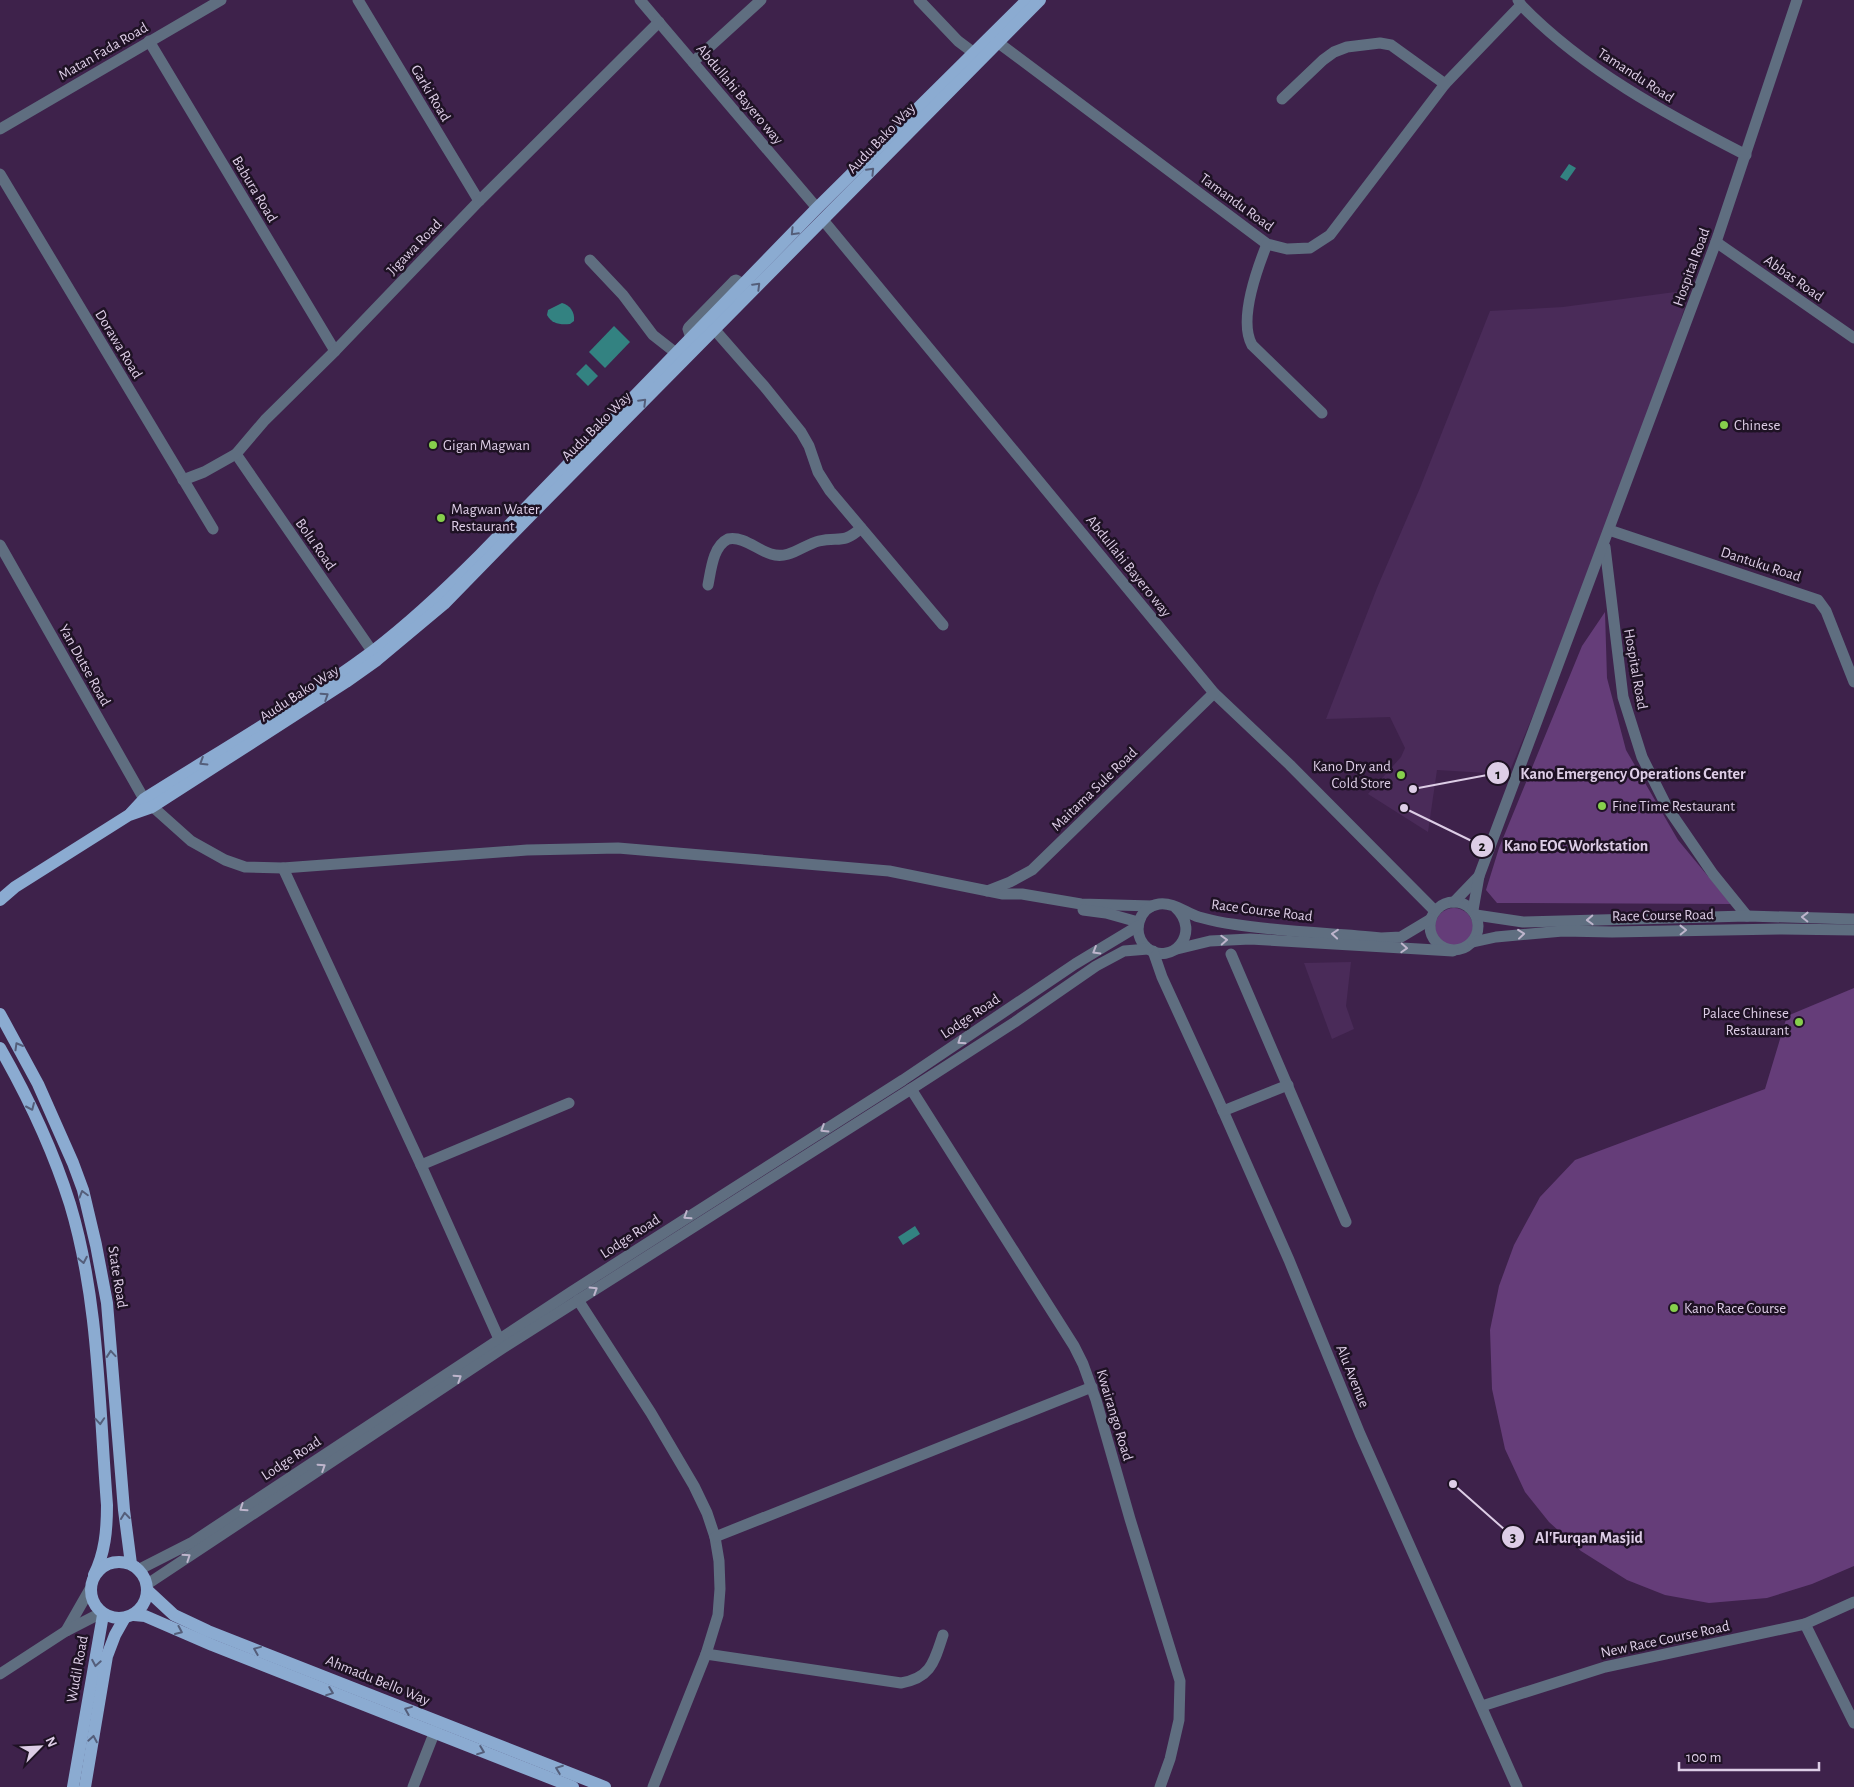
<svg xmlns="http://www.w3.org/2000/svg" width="1854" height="1787" viewBox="0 0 1854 1787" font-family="'Alegreya Sans',sans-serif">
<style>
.built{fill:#4a2b59}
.green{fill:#653d79}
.water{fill:#338281}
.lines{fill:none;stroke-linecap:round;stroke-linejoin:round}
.minor{stroke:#5f6e80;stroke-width:11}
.major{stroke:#8babd1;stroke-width:12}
.oneway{stroke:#545e7a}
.oneway2{stroke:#beb5cc}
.poi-dot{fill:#86cf4c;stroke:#1e1224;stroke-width:2}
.labels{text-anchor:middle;stroke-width:5;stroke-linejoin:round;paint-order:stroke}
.street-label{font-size:15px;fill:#ddcde6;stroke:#1e1224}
.poi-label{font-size:15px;fill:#ddcde6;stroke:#1e1224;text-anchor:start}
.leader{fill:none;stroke:#ddcde6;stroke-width:2}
.callout-dot{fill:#ddcde6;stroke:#1e1224;stroke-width:2}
.mark-label{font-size:15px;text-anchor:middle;font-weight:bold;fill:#111}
.callout-label{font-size:16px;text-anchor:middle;font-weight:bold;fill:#ddcde6;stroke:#1e1224;stroke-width:5;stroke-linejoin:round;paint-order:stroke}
</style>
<rect width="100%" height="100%" fill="#3e224b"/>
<!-- built -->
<g class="built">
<polygon points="1690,290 1668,360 1555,662 1504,785 1487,773 1437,770 1428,832 1368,794 1401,757 1405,748 1390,717 1326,719 1377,588 1420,488 1490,311 1563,307"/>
<polygon points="1351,962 1346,1006 1354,1029 1332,1039 1304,963"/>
</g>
<!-- green -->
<g class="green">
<polygon points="1605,612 1607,678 1626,750 1678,840 1731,904 1497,903 1486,890 1499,848 1582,646"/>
<circle cx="1454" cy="927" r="19"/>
<polygon points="1854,988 1854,1566 1812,1584 1767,1598 1709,1603 1665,1595 1627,1580 1581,1551 1549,1522 1525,1492 1505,1449 1492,1389 1490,1330 1499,1286 1514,1245 1540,1197 1575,1160 1765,1089 1787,1016"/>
</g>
<!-- water -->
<g class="water">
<polygon points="1569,164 1576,168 1567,181 1560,177"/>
<path d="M562 303C570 305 575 312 574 321L570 324C560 325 552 324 547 315L548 310Z"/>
<polygon points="614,326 630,342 605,368 589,352"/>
<polygon points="586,364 598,376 588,386 576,374"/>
<polygon points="915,1226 920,1234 903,1245 898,1237"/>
</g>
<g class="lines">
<!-- minor -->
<g class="minor">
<polyline points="358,0 479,201"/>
<polyline points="640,0 817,208"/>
<polyline points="919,0 958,41 974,53"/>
<path d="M1521 5C1584 70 1666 114 1746 155"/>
<polyline points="992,38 1267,244 1287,249 1310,248 1330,235 1445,84 1521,5 1518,0"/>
<polyline points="149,41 335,351"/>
<polyline points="693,62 761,0"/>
<polyline points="1282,99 1323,60 1334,52 1347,47 1380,43 1391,45 1445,84"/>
<polyline points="0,129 221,0"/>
<polyline points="0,174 213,529"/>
<polyline points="823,220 1214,693 1290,765 1435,911"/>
<polyline points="1716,242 1854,338"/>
<path d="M1267 244C1257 269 1238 320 1252 345L1322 413"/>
<polyline points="590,260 623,295 653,335 676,353"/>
<polyline points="714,329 764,386 801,432 809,446 818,472 830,491 943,625"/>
<polyline points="691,338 688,329 689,327 734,281 736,280 743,284"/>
<polyline points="236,454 372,651"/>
<polyline points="183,480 204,472 236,454 265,420 335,351 479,201 659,22"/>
<polyline points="1609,530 1818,600 1826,611 1854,682"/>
<polyline points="0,545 144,799 191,841 225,860 245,867 283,868 527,850 618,848 889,871 1003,894 1022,894 1081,904 1152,906"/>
<polyline points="1605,547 1623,697 1642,757 1667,807 1713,874 1747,916"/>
<path d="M708 585C711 570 713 546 728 539 744 536 757 550 771 554 789 560 803 545 819 541 838 536 843 545 861 528"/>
<polyline points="283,868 421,1165 499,1339"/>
<polyline points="987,891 1010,882 1032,870 1214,693"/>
<circle cx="1454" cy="926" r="24"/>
<polyline points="1454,902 1479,876 1716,242 1797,0"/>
<path d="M1175 907C1203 933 1171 967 1147 948 1131 934 1138 907 1159 904 1173 902 1186 913 1199 917 1210 920 1221 923 1232 924 1281 932 1332 933 1381 938L1401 937 1431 919"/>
<polyline points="1083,910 1106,913 1138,922"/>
<polyline points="1473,910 1479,876"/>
<polyline points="1476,915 1523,922 1747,916 1854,919"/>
<polyline points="1473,942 1496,937 1563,931 1612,932 1782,929 1854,930"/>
<polyline points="1177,949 1210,941 1250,939 1453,951"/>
<polyline points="1153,951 1162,977 1217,1097 1289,1260 1360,1434 1517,1787"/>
<polyline points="1231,954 1346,1222"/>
<polyline points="911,1089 1074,1346 1083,1364 1096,1400 1130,1519 1180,1681 1179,1720 1170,1759 1160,1787"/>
<polyline points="1223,1111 1288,1085"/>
<polyline points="421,1165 569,1103"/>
<polyline points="578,1300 651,1413 694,1486 707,1513 715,1537 719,1561 720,1589 718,1615 706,1654 653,1787"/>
<polyline points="715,1537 1092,1387"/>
<polyline points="138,1570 191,1543 571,1292 903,1080 1075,964 1138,926"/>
<polyline points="146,1585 503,1348 911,1089 1015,1022 1096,966 1124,951 1148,949"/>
<polyline points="1805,1624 1854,1723"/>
<polyline points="66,1631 90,1589"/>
<path d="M706 1654 901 1683C931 1678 934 1662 943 1635"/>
<polyline points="0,1674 66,1631 101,1613"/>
<polyline points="1482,1706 1605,1667 1805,1624 1854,1602"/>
<polyline points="413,1787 437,1726"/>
</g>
<!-- major -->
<g class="major">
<path d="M131 813 144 799C220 751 300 705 373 651 411 622 446 589 480 555L817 208 1027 0"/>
<polyline points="0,900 15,887 129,815 152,807 346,682 377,660 444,604 528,518 1040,0"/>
<polyline points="0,1014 38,1084 73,1163 83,1190 96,1245 107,1303 124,1510 131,1564"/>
<path d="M0 1048C28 1097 53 1150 70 1204 99 1300 99 1405 107 1505 107 1530 105 1553 94 1575"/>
<circle cx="119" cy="1590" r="28"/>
<polyline points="147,1590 174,1615 208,1631 605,1787"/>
<polyline points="134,1615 145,1616 212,1645 573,1787"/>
<polyline points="73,1787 103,1615"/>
<polyline points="85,1787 107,1656 115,1635 124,1619"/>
</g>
</g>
<!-- one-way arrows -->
<defs><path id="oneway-chevron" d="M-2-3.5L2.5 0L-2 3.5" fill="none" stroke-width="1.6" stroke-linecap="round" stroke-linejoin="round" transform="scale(1.25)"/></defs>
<g class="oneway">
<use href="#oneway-chevron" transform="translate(871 171) rotate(-46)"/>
<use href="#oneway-chevron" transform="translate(794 232) rotate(134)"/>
<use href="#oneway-chevron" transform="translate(757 286) rotate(-45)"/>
<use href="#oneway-chevron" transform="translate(643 402) rotate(-45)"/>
<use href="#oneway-chevron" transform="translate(325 696) rotate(-33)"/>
<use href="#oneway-chevron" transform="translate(203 762) rotate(148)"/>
<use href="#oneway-chevron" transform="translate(18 1046) rotate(-120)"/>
<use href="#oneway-chevron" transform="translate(31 1107) rotate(66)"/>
<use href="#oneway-chevron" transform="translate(83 1194) rotate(-106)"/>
<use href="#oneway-chevron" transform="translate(83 1260) rotate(79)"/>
<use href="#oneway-chevron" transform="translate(111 1354) rotate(-95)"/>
<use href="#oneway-chevron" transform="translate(100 1421) rotate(86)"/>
<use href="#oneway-chevron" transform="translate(125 1516) rotate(-96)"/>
<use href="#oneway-chevron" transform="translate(179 1631) rotate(24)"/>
<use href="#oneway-chevron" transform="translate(257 1650) rotate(-158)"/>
<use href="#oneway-chevron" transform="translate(96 1663) rotate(100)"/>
<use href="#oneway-chevron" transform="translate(330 1692) rotate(21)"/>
<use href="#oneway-chevron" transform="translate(408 1710) rotate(-158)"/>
<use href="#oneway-chevron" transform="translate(93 1739) rotate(-80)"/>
<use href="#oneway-chevron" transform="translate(481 1751) rotate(21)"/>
<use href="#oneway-chevron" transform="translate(559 1769) rotate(-159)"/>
</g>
<g class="oneway2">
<use href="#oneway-chevron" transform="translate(1805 917) rotate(-179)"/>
<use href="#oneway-chevron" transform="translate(1590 920) rotate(178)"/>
<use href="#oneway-chevron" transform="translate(1683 930) rotate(-1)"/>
<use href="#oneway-chevron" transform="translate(1335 934) rotate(-175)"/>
<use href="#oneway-chevron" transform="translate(1521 934) rotate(-6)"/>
<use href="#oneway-chevron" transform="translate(1224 940) rotate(-3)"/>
<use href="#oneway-chevron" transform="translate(1404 948) rotate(3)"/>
<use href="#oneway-chevron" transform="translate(1096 951) rotate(149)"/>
<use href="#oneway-chevron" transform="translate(961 1041) rotate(146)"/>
<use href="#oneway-chevron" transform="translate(824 1129) rotate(148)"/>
<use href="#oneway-chevron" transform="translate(687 1216) rotate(147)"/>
<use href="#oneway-chevron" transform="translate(594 1290) rotate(-32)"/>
<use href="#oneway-chevron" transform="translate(458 1378) rotate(-33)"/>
<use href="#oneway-chevron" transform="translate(322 1467) rotate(-33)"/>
<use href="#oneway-chevron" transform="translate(243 1508) rotate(146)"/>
<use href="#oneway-chevron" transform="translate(187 1557) rotate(-34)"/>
</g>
<!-- markers -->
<g class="poi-dot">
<circle cx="1724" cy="425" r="5"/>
<circle cx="433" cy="445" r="5"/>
<circle cx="441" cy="518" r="5"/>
<circle cx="1401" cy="775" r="5"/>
<circle cx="1602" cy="806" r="5"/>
<circle cx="1799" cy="1022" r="5"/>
<circle cx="1674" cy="1308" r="5"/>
</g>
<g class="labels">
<!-- street labels -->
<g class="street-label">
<text transform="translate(103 51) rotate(-30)" y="5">Matan Fada Road</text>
<text transform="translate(1636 75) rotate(33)" y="5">Tamandu Road</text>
<text transform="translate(431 93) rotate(59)" y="5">Garki Road</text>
<text transform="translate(740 94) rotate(50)" y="5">Abdullahi Bayero way</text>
<text transform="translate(881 138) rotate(-46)" y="5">Audu Bako Way</text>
<text transform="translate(255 189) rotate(59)" y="5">Babura Road</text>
<text transform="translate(1237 202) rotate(36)" y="5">Tamandu Road</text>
<text transform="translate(414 247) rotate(-46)" y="5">Jigawa Road</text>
<text transform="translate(1691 267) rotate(-70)" y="5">Hospital Road</text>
<text transform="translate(1794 278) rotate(35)" y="5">Abbas Road</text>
<text transform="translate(119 344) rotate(59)" y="5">Dorawa Road</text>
<text transform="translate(596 426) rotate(-45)" y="5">Audu Bako Way</text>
<text transform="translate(316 544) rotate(55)" y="5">Bolu Road</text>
<text transform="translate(1761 564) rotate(18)" y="5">Dantuku Road</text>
<text transform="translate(1129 566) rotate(51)" y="5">Abdullahi Bayero way</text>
<text transform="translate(85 665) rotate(61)" y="5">Yan Dutse Road</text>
<text transform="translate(1636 669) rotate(80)" y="5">Hospital Road</text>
<text transform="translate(299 693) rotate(-33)" y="5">Audu Bako Way</text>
<text transform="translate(1094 789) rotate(-44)" y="5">Maitama Sule Road</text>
<text transform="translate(1262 910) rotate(7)" y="5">Race Course Road</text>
<text transform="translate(1663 915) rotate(-1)" y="5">Race Course Road</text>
<text transform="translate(970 1016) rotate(-34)" y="5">Lodge Road</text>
<text transform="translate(630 1236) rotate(-33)" y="5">Lodge Road</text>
<text transform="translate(118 1277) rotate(81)" y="5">State Road</text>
<text transform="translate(1353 1376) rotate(68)" y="5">Alu Avenue</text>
<text transform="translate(1115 1415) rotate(73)" y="5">Kwairango Road</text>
<text transform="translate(291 1458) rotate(-33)" y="5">Lodge Road</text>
<text transform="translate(1665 1639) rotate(-12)" y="5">New Race Course Road</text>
<text transform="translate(77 1669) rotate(-80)" y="5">Wudil Road</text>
<text transform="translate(378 1680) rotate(22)" y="5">Ahmadu Bello Way</text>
</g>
<!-- poi labels -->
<g class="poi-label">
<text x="1734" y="430">Chinese</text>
<text x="443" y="450">Gigan Magwan</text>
<text x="451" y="514">Magwan Water<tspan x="451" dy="17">Restaurant</tspan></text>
<text x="1391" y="771" text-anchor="end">Kano Dry and<tspan x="1391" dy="17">Cold Store</tspan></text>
<text x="1612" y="811">Fine Time Restaurant</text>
<text x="1789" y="1018" text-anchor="end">Palace Chinese<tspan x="1789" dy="17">Restaurant</tspan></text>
<text x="1684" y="1313">Kano Race Course</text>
</g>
</g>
<!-- callouts -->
<path class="leader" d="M1413 789L1498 773M1404 808L1482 846M1453 1484L1513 1537"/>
<g class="callout-dot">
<circle cx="1413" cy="789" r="5"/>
<circle cx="1404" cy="808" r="5"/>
<circle cx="1453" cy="1484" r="5"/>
<circle cx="1498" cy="773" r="12"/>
<circle cx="1482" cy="846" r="12"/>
<circle cx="1513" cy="1537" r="12"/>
</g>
<g class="mark-label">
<text x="1498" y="779">1</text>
<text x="1482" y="851">2</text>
<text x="1513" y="1542">3</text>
</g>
<g class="callout-label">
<text x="1633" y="779">Kano Emergency Operations Center</text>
<text x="1576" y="851">Kano EOC Workstation</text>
<text x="1589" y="1543">Al'Furqan Masjid</text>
</g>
<!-- north arrow -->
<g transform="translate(40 1747) rotate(66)" stroke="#1e1224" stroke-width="4" paint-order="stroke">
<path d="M0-4L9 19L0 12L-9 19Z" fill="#ddcde6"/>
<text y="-8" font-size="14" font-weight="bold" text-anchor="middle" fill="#ddcde6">N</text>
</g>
<!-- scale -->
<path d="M1679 1762v8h140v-8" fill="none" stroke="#ddcde6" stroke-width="2.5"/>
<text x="1686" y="1762" font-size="15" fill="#ddcde6" stroke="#1e1224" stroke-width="4" paint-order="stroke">100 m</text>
</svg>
